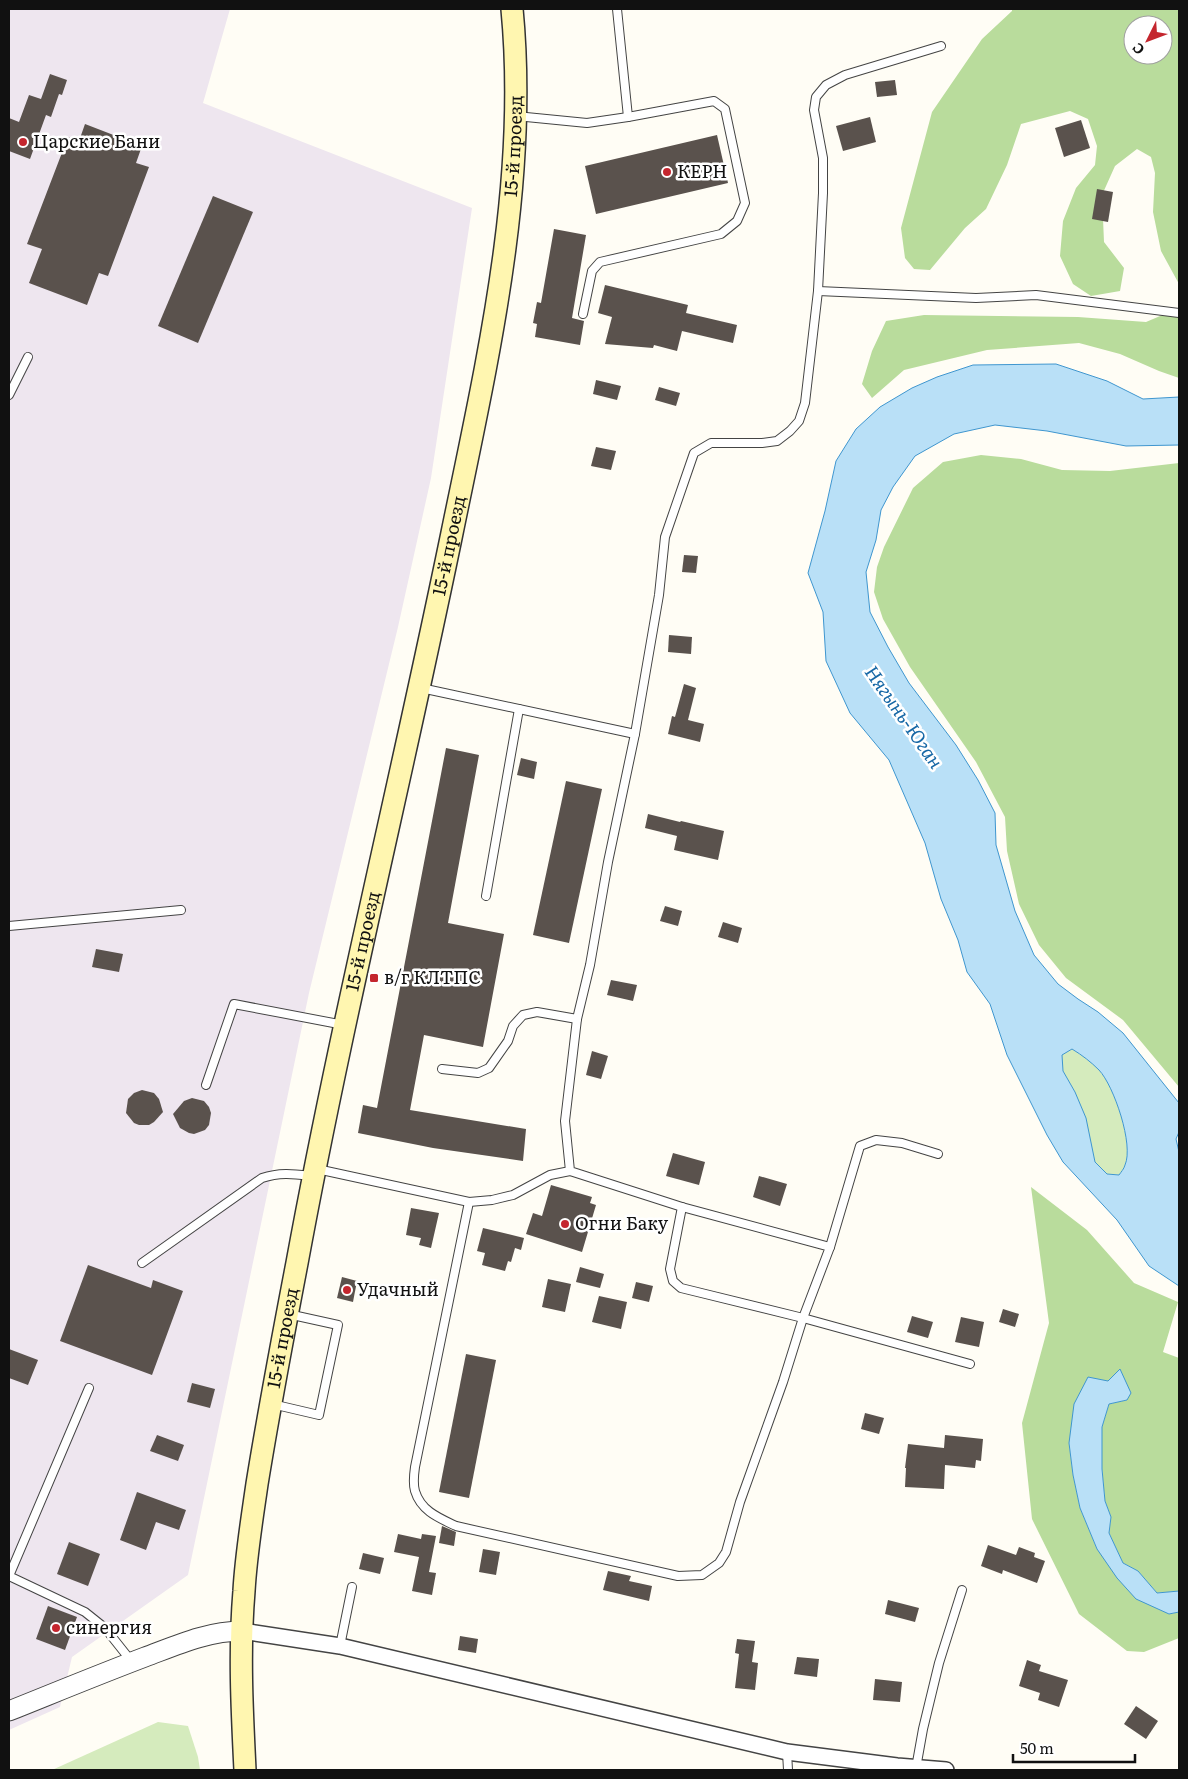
<svg xmlns="http://www.w3.org/2000/svg" width="1188" height="1779" viewBox="0 0 1188 1779" font-family="Literata,serif">
<style>
.industrial{fill:#eee6ef}
.green{fill:#d5ebbd}
.forest{fill:#b9dc9c;fill-rule:evenodd}
.water{fill:#b9e0f7;stroke:#3f96cf;fill-rule:evenodd}
.building{fill:#5a524d}
.lines{fill:none;stroke-linecap:round;stroke-linejoin:round}
.service-casing{stroke:#444;stroke-width:10}
.minor-casing{stroke:#444;stroke-width:18}
.tertiary-casing{stroke:#444;stroke-width:21}
.secondary-casing{stroke:#333;stroke-width:24}
.service{stroke:#fff;stroke-width:8}
.minor{stroke:#fff;stroke-width:15}
.tertiary{stroke:#fff;stroke-width:19}
.secondary{stroke:#fff6b0;stroke-width:21}
.poi-dot{fill:#c4262e;stroke:#fff;stroke-width:2}
.labels{text-anchor:middle;stroke-width:5;stroke-linejoin:round;paint-order:stroke}
.poi-label{font-size:18px;fill:#111;stroke:#fff;text-anchor:start}
.street-label{font-size:18px;fill:#111;stroke:#fff}
.water-label{font-size:19px;font-style:italic;fill:#1768a6;stroke:#fff}
</style>
<rect width="100%" height="100%" fill="#fffdf5"/>
<!-- industrial -->
<polygon class="industrial" points="9,9 230,9 203,103 472,208 431,478 398,627 309,993 188,1575 72,1657 60,1707 9,1730"/>
<!-- green -->
<g class="green">
<path d="M1072 1049C1082 1055 1091 1061 1099 1070 1114 1086 1134 1145 1125 1165 1124 1169 1121 1172 1119 1175L1107 1174 1095 1162 1075 1092 1063 1071 1061 1055Z"/>
<polygon points="158,1722 188,1726 198,1757 200,1770 52,1770"/>
</g>
<!-- forest -->
<g class="forest">
<path d="M1012 9H1179V284L1161 251 1153 212 1155 173 1151 157 1137 149 1115 166 1102 195 1104 242 1124 268 1120 291 1091 296 1073 284 1060 256 1063 221 1076 188 1095 165 1097 146 1088 119 1070 111 1021 124 1007 165 986 209 965 228 930 270 914 269 905 258 901 228 932 112 982 39 1012 11ZM1133 25H1163V55H1133Z"/>
<polygon points="1179,308 1179,378 1159,371 1120,354 1079,343 987,350 904,370 872,398 862,384 872,351 886,321 924,315 1078,317 1146,322"/>
<polygon points="981,455 1021,459 1062,470 1110,471 1179,463 1179,1087 1123,1020 1066,978 1039,945 1019,904 1007,851 1005,817 976,762 910,667 883,619 874,592 877,567 884,547 913,488 943,462"/>
<polygon points="1031,1187 1087,1230 1134,1283 1178,1302 1163,1352 1179,1358 1179,1591 1157,1593 1138,1571 1123,1563 1109,1533 1111,1517 1105,1501 1102,1469 1102,1427 1109,1404 1127,1400 1120,1370 1108,1381 1069,1443 1073,1475 1080,1508 1097,1549 1169,1614 1179,1612 1179,1638 1144,1652 1127,1651 1079,1614 1032,1519 1022,1423 1049,1323"/>
</g>
<!-- water -->
<g class="water">
<path d="M1056 364 1107 381 1143 399 1179 397V445L1126 446 1047 431 995 425 954 434 915 456 893 487 881 510 876 540 866 572 870 612 888 647 909 683 956 745 978 780 995 813 996 845 1015 911 1034 955 1058 984 1078 999 1098 1012 1123 1033 1179 1103V1132L1176 1139 1179 1152V1286L1149 1266 1117 1220 1063 1162 1047 1135 1007 1055 990 1004 967 972 958 940 941 899 925 843 889 760 850 713 826 661 823 612 808 573 825 511 836 461 856 429 880 407 912 388 937 377 973 365ZM1072 1049C1082 1055 1091 1062 1099 1070 1114 1086 1134 1145 1125 1165 1124 1169 1121 1172 1119 1175L1107 1174 1095 1162 1086 1118 1075 1092 1063 1071 1062 1055Z"/>
<polygon points="1120,1369 1131,1393 1127,1400 1109,1404 1102,1427 1102,1469 1105,1501 1111,1517 1109,1533 1123,1563 1138,1571 1157,1593 1179,1591 1179,1612 1169,1614 1136,1599 1117,1578 1097,1549 1080,1508 1073,1475 1069,1443 1074,1404 1088,1377 1108,1381"/>
</g>
<!-- building -->
<g class="building">
<polygon points="50,74 67,80 62,95 59,94 51,117 46,115 30,159 9,151 9,118 19,122 29,95 41,99"/>
<polygon points="895,80 897,95 877,97 875,82"/>
<polygon points="870,117 876,142 843,151 836,126"/>
<polygon points="1081,120 1090,148 1064,157 1055,128"/>
<polygon points="85,124 142,146 136,163 149,167 108,276 99,273 87,305 29,283 42,249 27,244 68,137 79,141"/>
<polygon points="717,135 728,183 596,214 585,166"/>
<polygon points="1097,189 1113,192 1108,222 1092,219"/>
<polygon points="213,196 253,212 198,343 158,326"/>
<polygon points="554,229 586,235 572,318 584,321 580,345 535,337 537,324 533,323 537,302 541,303"/>
<polygon points="605,285 688,305 686,313 737,325 733,343 682,331 677,351 654,345 653,348 605,344 612,317 598,313"/>
<polygon points="596,380 621,386 617,400 593,394"/>
<polygon points="659,387 680,393 676,406 655,400"/>
<polygon points="596,447 616,451 611,470 591,466"/>
<polygon points="684,555 698,556 696,573 682,572"/>
<polygon points="669,635 692,637 691,654 668,652"/>
<polygon points="684,684 696,688 688,720 704,724 700,742 668,734 672,716 675,717"/>
<polygon points="446,748 479,755 448,923 504,934 483,1047 424,1035 410,1110 526,1129 523,1161 433,1148 358,1133 363,1105 377,1108"/>
<polygon points="521,758 537,762 534,779 517,775"/>
<polygon points="566,781 602,789 569,943 533,935"/>
<polygon points="648,814 680,822 681,821 724,831 718,860 674,850 677,836 645,828"/>
<polygon points="665,906 682,911 678,926 660,921"/>
<polygon points="723,922 742,928 738,943 718,937"/>
<polygon points="96,949 123,954 119,972 92,967"/>
<polygon points="611,980 637,985 633,1001 607,995"/>
<polygon points="592,1051 608,1056 601,1079 586,1075"/>
<polygon points="142,1090 154,1093 159,1099 163,1112 154,1122 149,1125 139,1125 134,1123 126,1113 128,1099 134,1093"/>
<polygon points="192,1098 204,1101 209,1107 211,1113 209,1125 205,1130 194,1134 189,1133 180,1128 173,1114 184,1101"/>
<polygon points="673,1153 705,1162 699,1185 666,1176"/>
<polygon points="759,1176 787,1184 780,1206 753,1197"/>
<polygon points="551,1185 592,1197 590,1203 596,1205 582,1252 526,1234 533,1213 542,1216"/>
<polygon points="411,1208 439,1213 431,1248 419,1245 421,1238 406,1235"/>
<polygon points="483,1228 524,1238 521,1250 515,1248 511,1262 508,1261 505,1271 482,1265 485,1253 477,1251"/>
<polygon points="88,1265 151,1288 153,1280 183,1291 152,1375 60,1341"/>
<polygon points="580,1267 604,1274 600,1288 576,1282"/>
<polygon points="342,1277 357,1281 353,1302 337,1298"/>
<polygon points="548,1279 571,1284 565,1312 542,1307"/>
<polygon points="636,1282 653,1286 649,1302 632,1298"/>
<polygon points="599,1296 627,1302 621,1329 592,1322"/>
<polygon points="1003,1309 1019,1314 1015,1327 999,1322"/>
<polygon points="912,1316 933,1322 928,1338 907,1332"/>
<polygon points="961,1317 984,1322 979,1347 955,1342"/>
<polygon points="9,1349 38,1360 28,1385 9,1378"/>
<polygon points="466,1354 496,1360 469,1498 439,1492"/>
<polygon points="192,1383 215,1389 210,1408 187,1402"/>
<polygon points="865,1413 884,1418 879,1434 861,1429"/>
<polygon points="157,1435 184,1445 178,1461 150,1451"/>
<polygon points="945,1435 983,1439 981,1461 976,1460 975,1468 945,1465 944,1489 905,1487 906,1468 905,1468 908,1444 944,1448"/>
<polygon points="137,1492 186,1510 179,1530 156,1522 146,1550 120,1540"/>
<polygon points="442,1526 456,1532 454,1546 439,1543"/>
<polygon points="398,1534 421,1539 422,1534 436,1536 429,1572 436,1573 432,1595 412,1591 419,1557 394,1552"/>
<polygon points="69,1542 100,1554 88,1586 57,1574"/>
<polygon points="988,1545 1016,1555 1019,1547 1035,1553 1034,1557 1045,1561 1037,1583 1003,1570 1002,1574 981,1566"/>
<polygon points="483,1549 500,1552 496,1575 479,1572"/>
<polygon points="363,1553 384,1558 380,1574 359,1569"/>
<polygon points="608,1571 631,1576 629,1581 652,1586 649,1601 603,1590"/>
<polygon points="888,1600 919,1608 915,1622 885,1614"/>
<polygon points="48,1606 77,1617 65,1650 36,1639"/>
<polygon points="460,1636 478,1639 476,1653 458,1650"/>
<polygon points="737,1639 755,1641 752,1662 758,1663 755,1690 735,1688 739,1654 735,1653"/>
<polygon points="797,1657 819,1659 817,1677 794,1674"/>
<polygon points="1027,1660 1041,1665 1039,1671 1068,1680 1059,1707 1038,1700 1040,1693 1019,1686"/>
<polygon points="875,1679 902,1682 900,1702 873,1700"/>
<polygon points="1136,1706 1158,1721 1146,1739 1124,1724"/>
</g>
<g class="lines">
<!-- service casing -->
<g class="service-casing">
<g id="service">
<polyline points="617,9 628,117"/>
<polyline points="516,116 587,123 628,117 714,101 725,109 745,203 737,221 721,234 600,262 592,271 583,314"/>
<polyline points="818,291 976,298 1036,295 1179,313"/>
<polyline points="9,395 28,357"/>
<polyline points="635,734 659,595 665,537 694,453 711,443 762,443 777,441 790,431 799,421 805,403 818,291 823,193 823,158 814,110 816,97 826,85 845,75 941,46"/>
<polyline points="486,896 519,709"/>
<polyline points="9,926 181,910"/>
<polyline points="442,1069 478,1073 489,1068 508,1041 513,1026 523,1015 537,1012 577,1019"/>
<polyline points="206,1085 234,1004 344,1025"/>
<path d="M317 1169 469 1202 415 1467C414 1474 413 1484 415 1491 421 1511 439 1518 456 1526L678 1576 702 1575 719 1563 726 1552 740 1502 783 1382 803 1318 830 1247 682 1207 570 1171 565 1121 577 1019 590 965 608 862 635 734 421 688"/>
<polyline points="469,1202 492,1200 513,1195 550,1175 570,1171"/>
<polyline points="682,1207 670,1269 673,1281 681,1288 803,1318 970,1364"/>
<polyline points="830,1247 860,1146 876,1140 902,1143 938,1154"/>
<path d="M142 1263 262 1178C280 1172 294 1174 312 1176"/>
<polyline points="89,1388 9,1576 85,1612 105,1628 132,1662"/>
<polyline points="272,1404 319,1415 338,1325 288,1314"/>
<polyline points="340,1646 352,1587"/>
<polyline points="787,1752 788,1770"/>
<polyline points="916,1768 923,1729 939,1663 962,1590"/>
</g>
</g>
<!-- minor casing -->
<g class="minor-casing">
<polyline id="minor" points="242,1631 340,1646 787,1752 897,1766 946,1770"/>
</g>
<!-- tertiary casing -->
<g class="tertiary-casing">
<path id="tertiary" d="M9 1711C54 1693 100 1674 145 1657 177 1645 208 1631 242 1631"/>
</g>
<!-- secondary casing -->
<g class="secondary-casing">
<g id="secondary">
<path id="s1" d="M245 1770C242 1710 239 1651 244 1591 246 1555 252 1519 257 1484 269 1410 283 1336 297 1263 342 1018 402 777 452 533 487 362 529 185 512 9"/>
</g>
</g>
<!-- service -->
<use href="#service" class="service"/>
<!-- minor -->
<use href="#minor" class="minor"/>
<!-- tertiary -->
<use href="#tertiary" class="tertiary"/>
<!-- secondary -->
<use href="#secondary" class="secondary"/>
</g>
<!-- markers -->
<g class="poi-dot">
<circle cx="23" cy="142" r="5"/>
<circle cx="667" cy="172" r="5"/>
<rect x="369" y="973" width="10" height="10" rx="2.5"/>
<circle cx="565" cy="1224" r="5"/>
<circle cx="347" cy="1290" r="5"/>
<circle cx="56" cy="1628" r="5"/>
</g>
<g class="labels">
<!-- poi labels -->
<g class="poi-label">
<text x="33" y="148">Царские Бани</text>
<text x="677" y="178">КЕРН</text>
<text x="384" y="984">в/г КЛТПС</text>
<text x="575" y="1230">Огни Баку</text>
<text x="357" y="1296">Удачный</text>
<text x="66" y="1634">синергия</text>
</g>
<!-- street labels -->
<g class="street-label">
<text dy="6" stroke="none"><textPath href="#s1" startOffset="1650">15-й проезд</textPath></text>
<text dy="6" stroke="none"><textPath href="#s1" startOffset="1245">15-й проезд</textPath></text>
<text dy="6" stroke="none"><textPath href="#s1" startOffset="840">15-й проезд</textPath></text>
<text dy="6" stroke="none"><textPath href="#s1" startOffset="435">15-й проезд</textPath></text>
</g>
<!-- water labels -->
<g class="water-label">
<text transform="translate(904 717) rotate(55)" y="7">Нягынь-Юган</text>
</g>
</g>
<!-- border -->
<rect width="1188" height="1779" fill="none" stroke="#111111" stroke-width="20"/>
<!-- north arrow -->
<g transform="translate(1148 40) rotate(228)"><circle r="24" fill="#ffffff" stroke="#a0a0a0"/>
<path d="M0-4L9 19L0 12L-9 19Z" fill="#c4262e"/>
<text y="-8" font-size="14" font-weight="bold" text-anchor="middle" fill="#111111">С</text>
</g>
<!-- scale -->
<path d="M1013 1754v8h122v-8" fill="none" stroke="#111111" stroke-width="2.5"/>
<text x="1020" y="1754" font-size="15" fill="#111111" stroke="#ffffff" stroke-width="4" paint-order="stroke">50 m</text>
</svg>
